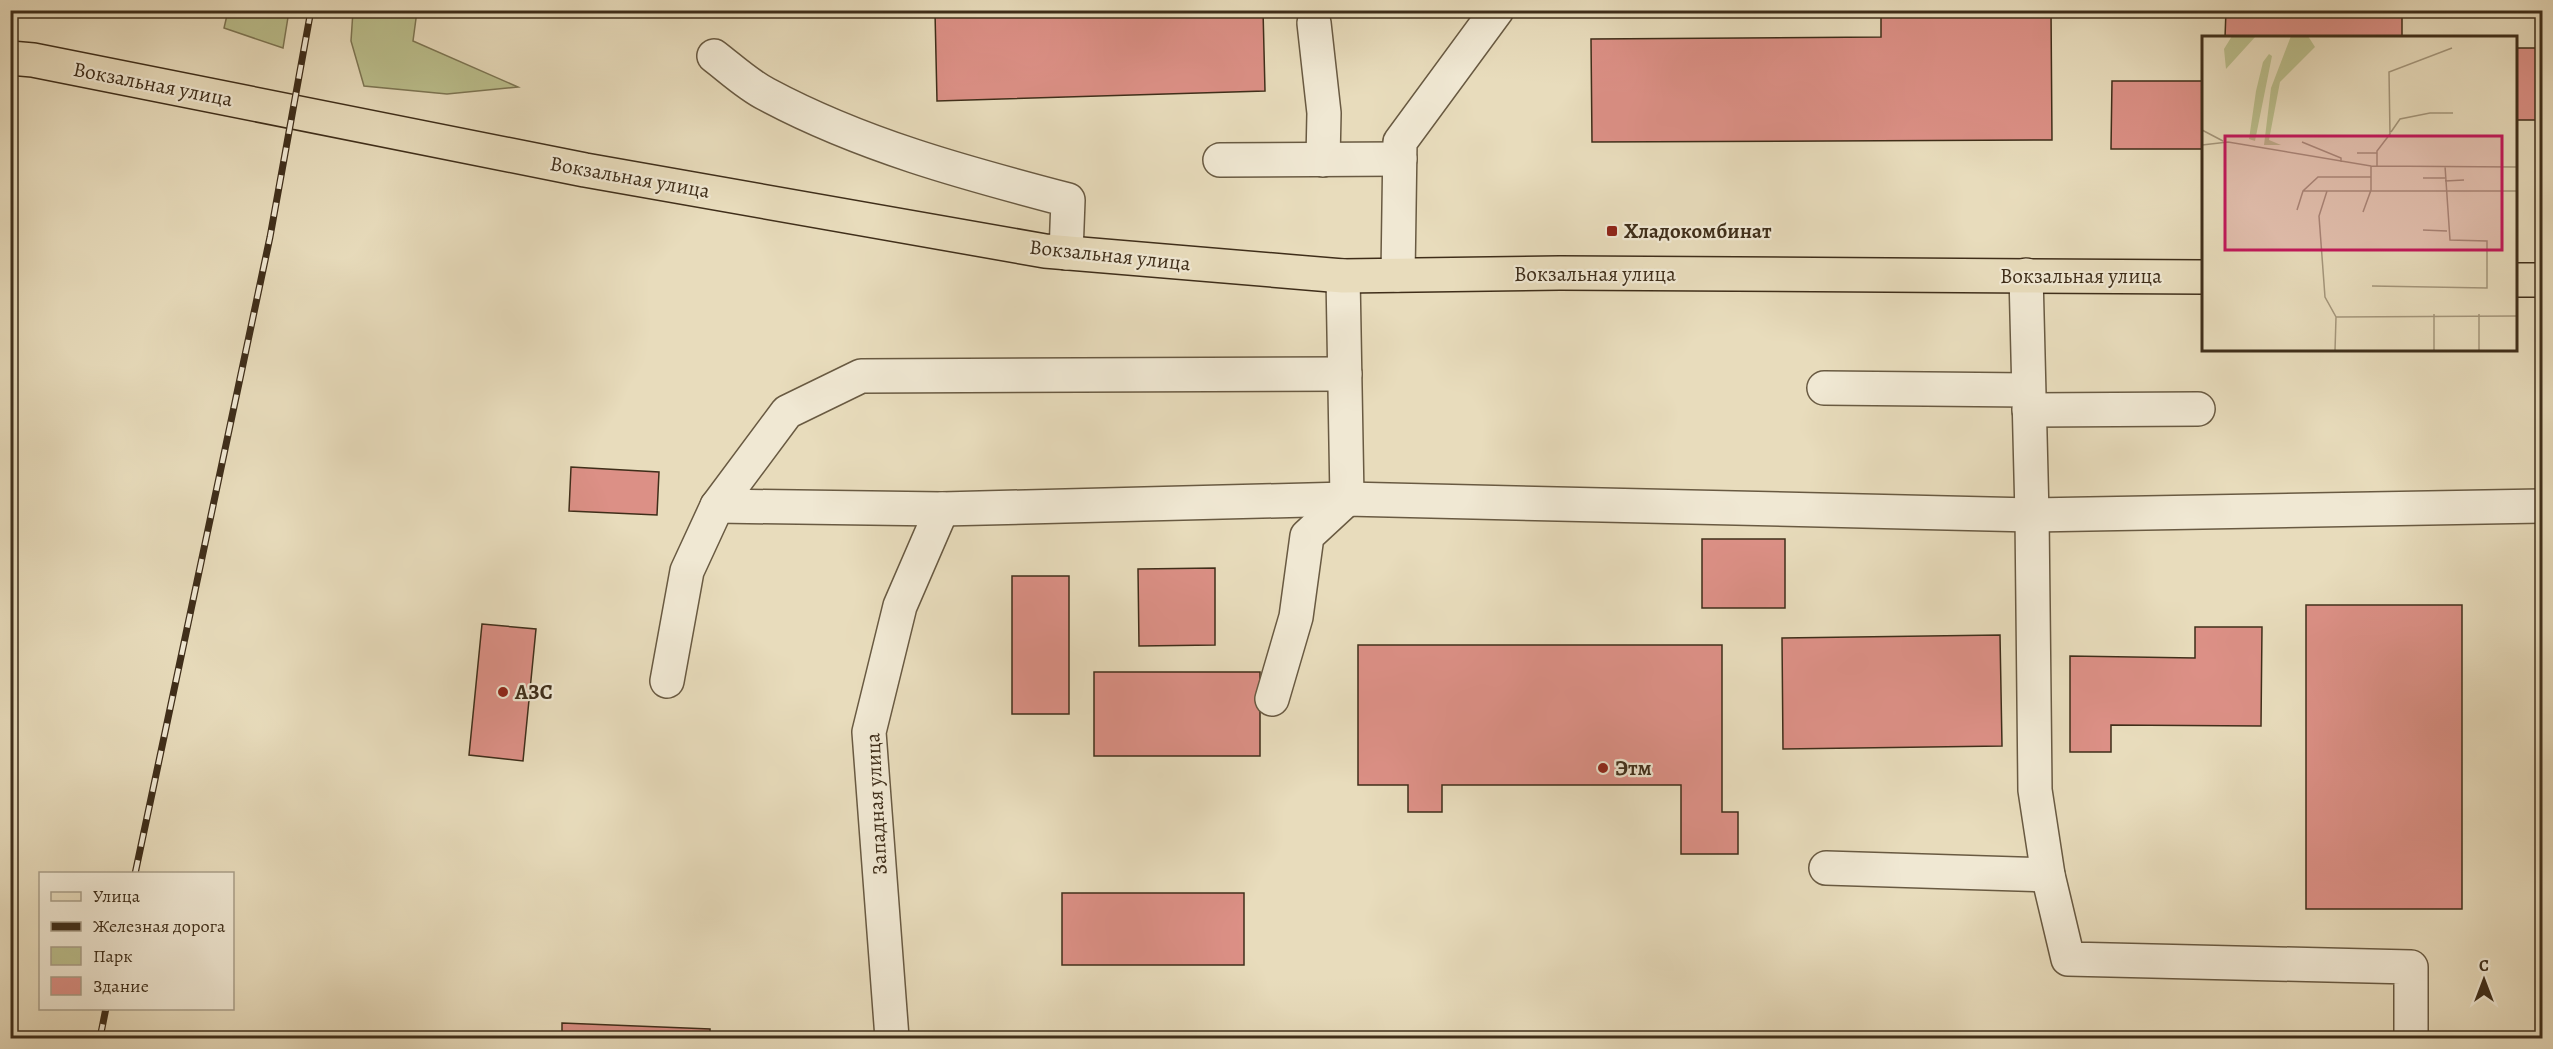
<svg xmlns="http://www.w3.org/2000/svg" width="2553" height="1049" viewBox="0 0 2553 1049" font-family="Alegreya,serif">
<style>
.green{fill:#bbbf8d;stroke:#7d7654;stroke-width:1.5}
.building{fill:#dc9086;stroke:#3f2e1a;stroke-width:1.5}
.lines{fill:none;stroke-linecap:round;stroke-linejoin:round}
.minor-casing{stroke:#695a42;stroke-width:36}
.major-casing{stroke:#3f2e1a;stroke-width:36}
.minor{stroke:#f0e8d3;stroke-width:33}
.major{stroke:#e8dcbc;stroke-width:33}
.rail-casing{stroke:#3f2e1a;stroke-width:7}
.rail{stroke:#f0e8d3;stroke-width:4.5;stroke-dasharray:14;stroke-linecap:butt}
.poi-dot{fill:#8f2418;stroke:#f0e8d3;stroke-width:2}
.labels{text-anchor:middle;stroke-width:4.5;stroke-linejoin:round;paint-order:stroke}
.street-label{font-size:21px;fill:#3f2e1a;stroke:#f0e8d3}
.poi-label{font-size:21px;font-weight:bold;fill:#3f2e1a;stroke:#f0e8d3;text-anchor:start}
.inset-road{fill:none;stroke:#a4967b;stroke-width:1.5}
.view{fill:#c2185b;fill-opacity:0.15;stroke:#c2185b;stroke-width:3}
.inset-edge{fill:none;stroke:#3f2e1a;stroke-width:3}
</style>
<rect width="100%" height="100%" fill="#e8dcbc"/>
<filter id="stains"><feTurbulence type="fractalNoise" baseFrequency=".00333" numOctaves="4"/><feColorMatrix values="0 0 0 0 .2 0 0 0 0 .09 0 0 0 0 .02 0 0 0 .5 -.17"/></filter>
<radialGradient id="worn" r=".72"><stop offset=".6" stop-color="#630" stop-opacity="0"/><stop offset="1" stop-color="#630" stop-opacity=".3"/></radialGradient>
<!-- green -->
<g class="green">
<polygon points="228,11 289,11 283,48 224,28"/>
<polygon points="353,11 417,11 413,41 518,87 447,94 364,86 351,41"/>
</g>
<!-- building -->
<g class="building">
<polygon points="995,10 1263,10 1265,91 937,101 935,12"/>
<polygon points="1881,10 2051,10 2052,140 1592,142 1591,39 1881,37"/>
<polygon points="2226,10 2402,10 2402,38 2225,38"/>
<rect x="2517" y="48" width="25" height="72"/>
<polygon points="2112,81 2204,81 2204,149 2111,149"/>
<polygon points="571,467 659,472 657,515 569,511"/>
<rect x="1702" y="539" width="83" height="69"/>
<polygon points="1215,568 1215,645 1139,646 1138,569"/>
<rect x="1012" y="576" width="57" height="138"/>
<rect x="2306" y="605" width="156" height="304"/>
<polygon points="482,624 536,629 523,761 469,755"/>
<polygon points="2195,627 2262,627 2261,726 2111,725 2111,752 2070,752 2070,656 2195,658"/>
<polygon points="2000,635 2002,746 1783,749 1782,638"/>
<polygon points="1358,645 1722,645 1722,812 1738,812 1738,854 1681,854 1681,785 1442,785 1442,812 1408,812 1408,785 1358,785"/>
<rect x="1094" y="672" width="166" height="84"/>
<rect x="1062" y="893" width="182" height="72"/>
<polygon points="562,1023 710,1029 710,1038 562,1038"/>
</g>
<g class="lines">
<!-- minor casing -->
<g class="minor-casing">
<g id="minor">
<polyline points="1314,23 1324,113 1323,160"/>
<path d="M714 56C731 69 748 85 766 94 861 145 965 173 1068 200L1066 253"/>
<polyline points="1220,160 1400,159"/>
<polyline points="1398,275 1400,142 1497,10"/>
<polyline points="2026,275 2032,515 2035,790 2048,875 2068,959 2411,967 2411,1038"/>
<polyline points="1824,388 2028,390"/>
<polyline points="2029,410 2198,409"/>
<polyline points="717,506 942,509 1347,499 2032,515 2542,506"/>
<polyline points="667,681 687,571 717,506 787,412 861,376 1345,374"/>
<polyline points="1272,699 1296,617 1307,536 1347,499 1343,276"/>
<polyline points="1826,868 2048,875"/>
<polyline points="892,1038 869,732 900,606 942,509"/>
</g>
</g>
<!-- major casing -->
<g class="major-casing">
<g id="major">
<polyline points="10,58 33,60 585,170 1045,251 1343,276 1560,273 2204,277"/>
<polyline points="2516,280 2542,280"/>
</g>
</g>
<!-- minor -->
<use href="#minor" class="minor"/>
<!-- major -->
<use href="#major" class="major"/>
<!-- rail casing -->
<g class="rail-casing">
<g id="rail">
<polyline points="135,874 270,237 311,10"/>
<polyline points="100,1038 106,1008"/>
</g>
</g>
<!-- rail -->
<use href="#rail" class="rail"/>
</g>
<!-- markers -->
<g class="poi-dot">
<rect x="1606" y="225" width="12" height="12" rx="3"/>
<circle cx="503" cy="692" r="6"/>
<circle cx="1603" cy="768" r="6"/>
</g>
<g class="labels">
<!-- street labels -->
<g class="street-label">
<text transform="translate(153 84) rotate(11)" y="7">Вокзальная улица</text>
<text transform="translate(630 177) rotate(10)" y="7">Вокзальная улица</text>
<text transform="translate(1110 255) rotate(6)" y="7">Вокзальная улица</text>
<text x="1595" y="281">Вокзальная улица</text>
<text x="2081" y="283">Вокзальная улица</text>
<text transform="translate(876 804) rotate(-93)" y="7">Западная улица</text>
</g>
<!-- poi labels -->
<g class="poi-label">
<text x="1624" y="238">Хладокомбинат</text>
<text x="515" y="699">АЗС</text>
<text x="1615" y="775">Этм</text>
</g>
</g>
<!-- overview -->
<g transform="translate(2202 36)">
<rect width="315" height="315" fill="#e8dcbc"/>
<path d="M30 0H54L24 33 22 13ZM89 0H106L113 11 78 46 67 104 79 109H62L69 52ZM67 18 70 20 53 105 47 103 54 55 61 26Z" fill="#bbbf8d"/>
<path class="inset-road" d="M0 94 21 105M189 96 198 83 228 77H251M100 106 139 122V126M0 109 26 106 169 130 315 131M155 117H175M175 130V115L188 98 187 36 250 12M221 142H243M243 145 262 144M101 155H315M125 155 117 180 123 261 134 281 133 315M95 174 101 155 116 141H169M161 176 169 154V130M221 194 245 195M170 250 285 252V205L248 204 243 130M232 278V315M134 281 315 280M277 315V278"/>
<path class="view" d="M23 100H300V214H23Z"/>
<rect width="315" height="315" class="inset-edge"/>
</g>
<!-- margin -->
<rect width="2553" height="1049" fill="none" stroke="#e8dcbc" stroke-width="36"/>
<rect x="12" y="12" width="2529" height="1025" fill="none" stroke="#3f2e1a" stroke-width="3"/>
<rect x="18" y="18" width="2517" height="1013" fill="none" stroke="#3f2e1a" stroke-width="1.5"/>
<!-- legend -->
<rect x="39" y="872" width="195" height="138" fill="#f0e8d3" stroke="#a99e89" stroke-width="1.5"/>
<rect x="51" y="892" width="30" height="9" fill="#e8dcbc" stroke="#a99e89" stroke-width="1.5"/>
<text x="93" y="902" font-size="18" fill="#3f2e1a">Улица</text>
<rect x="51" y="922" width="30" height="9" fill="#3f2e1a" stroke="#a99e89" stroke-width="1.5"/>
<text x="93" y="932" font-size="18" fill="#3f2e1a">Железная дорога</text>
<rect x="51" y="947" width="30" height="18" fill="#bbbf8d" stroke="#a99e89" stroke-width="1.5"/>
<text x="93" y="962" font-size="18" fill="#3f2e1a">Парк</text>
<rect x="51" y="977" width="30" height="18" fill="#dc9086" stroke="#a99e89" stroke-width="1.5"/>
<text x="93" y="992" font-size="18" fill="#3f2e1a">Здание</text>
<!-- north arrow -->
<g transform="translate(2484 980)" stroke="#f0e8d3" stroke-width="4.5" paint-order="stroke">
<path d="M0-4.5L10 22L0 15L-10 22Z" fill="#3f2e1a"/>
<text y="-9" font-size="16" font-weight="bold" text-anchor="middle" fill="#3f2e1a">С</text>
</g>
<rect width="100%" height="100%" filter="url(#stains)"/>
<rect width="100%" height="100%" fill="url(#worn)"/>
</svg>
